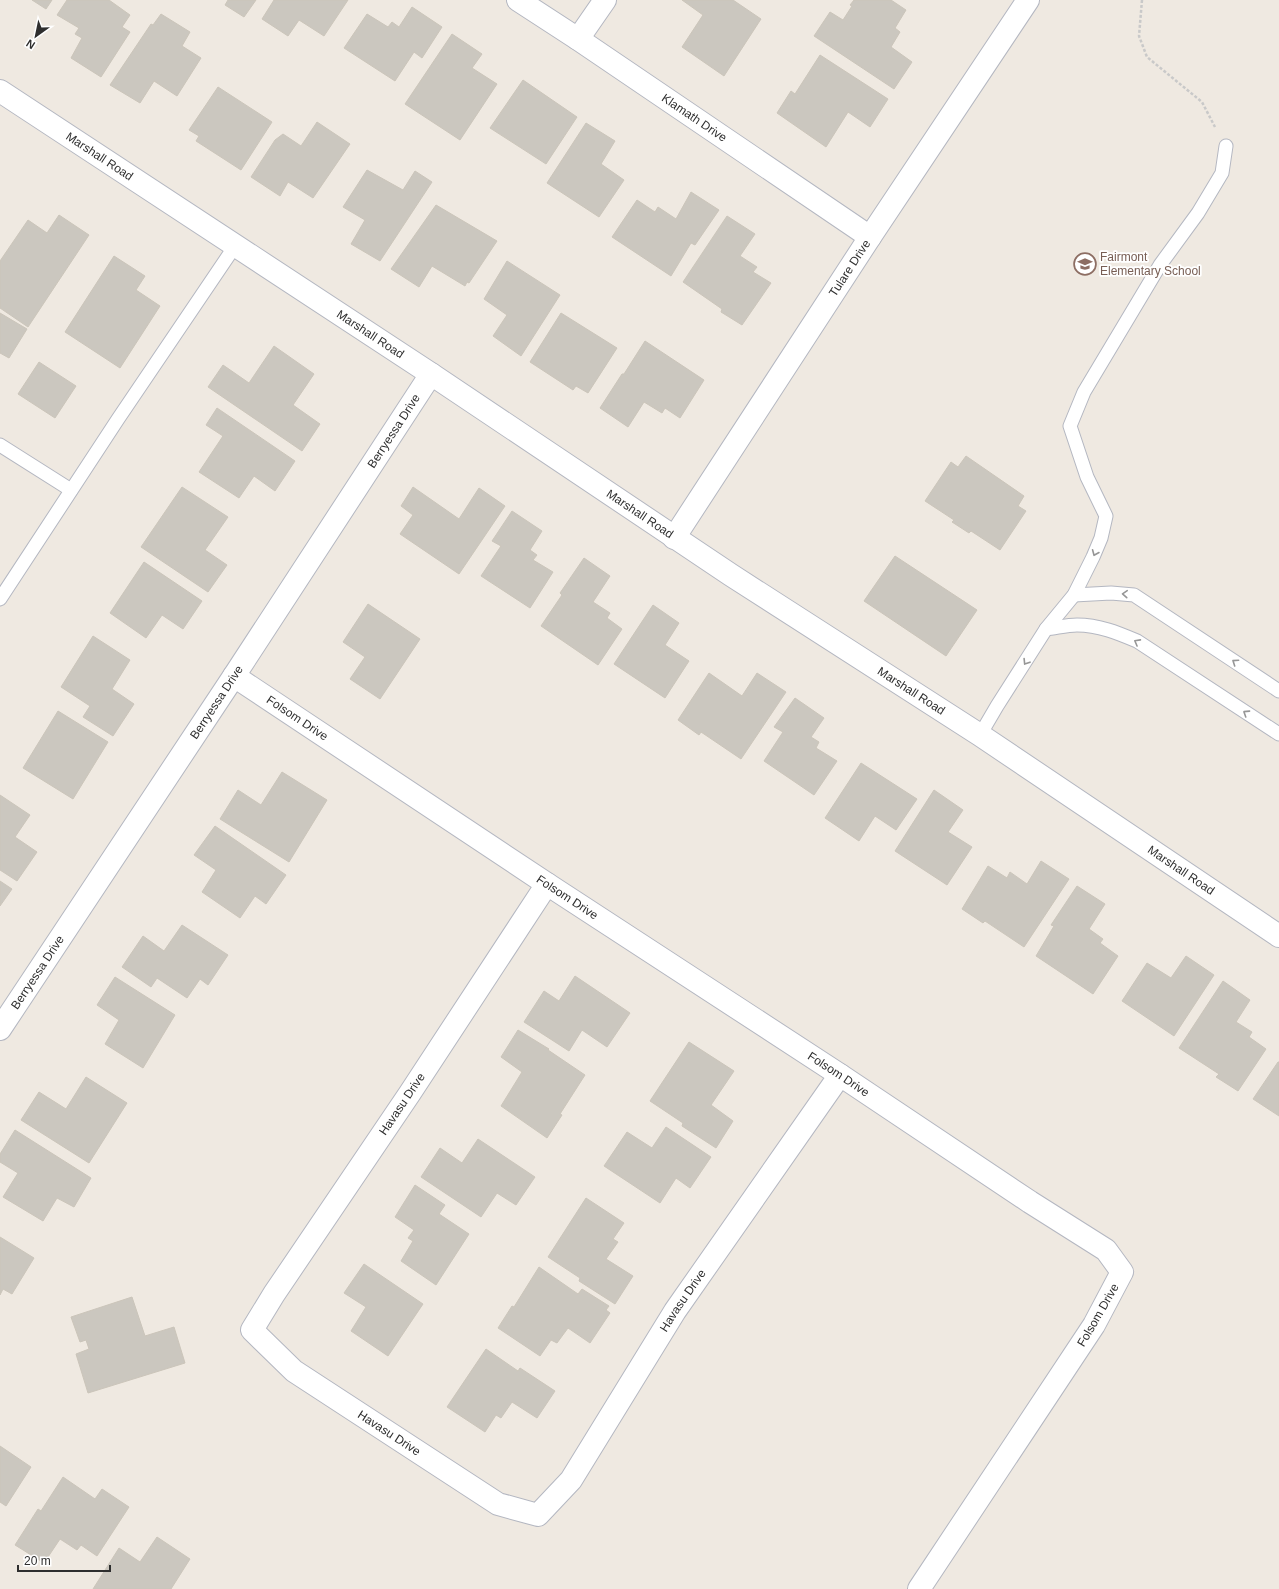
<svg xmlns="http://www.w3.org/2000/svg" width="1279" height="1589" viewBox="0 0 1279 1589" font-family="Arial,sans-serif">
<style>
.building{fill:#cbc7bf;stroke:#cbc5ba}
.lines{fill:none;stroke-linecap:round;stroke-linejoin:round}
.lane-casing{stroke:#b4b7c1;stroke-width:15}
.street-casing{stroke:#b4b7c1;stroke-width:24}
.secondary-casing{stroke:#b4b7c1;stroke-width:24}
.path{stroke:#c9c9c9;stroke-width:2.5;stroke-dasharray:3 2;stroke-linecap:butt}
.lane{stroke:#fff;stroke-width:13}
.street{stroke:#fff;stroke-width:22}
.secondary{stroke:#fff;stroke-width:22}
.oneway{stroke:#969696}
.labels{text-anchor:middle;stroke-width:3.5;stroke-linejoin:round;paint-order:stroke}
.street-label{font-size:12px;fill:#2e2e2e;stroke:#fff}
.education-label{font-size:12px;fill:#785e54;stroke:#fff;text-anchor:start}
</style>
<rect width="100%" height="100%" fill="#efe9e1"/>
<!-- building -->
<g class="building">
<polygon points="32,0 52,0 46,9"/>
<polygon points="67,0 109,0 130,15 122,27 130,32 101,77 71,58 82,38 75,34 79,28 57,15"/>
<polygon points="228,0 256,0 244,17 225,5"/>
<polygon points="274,0 348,0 324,36 299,20 288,36 262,19"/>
<polygon points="682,0 733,0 761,19 724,76 682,47 703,15"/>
<polygon points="854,0 891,0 906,10 895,28 900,32 891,47 912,62 894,89 814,36 830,12 843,20 852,6 850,5"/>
<polygon points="412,7 442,27 422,58 414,52 395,81 344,48 367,14 388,27 392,22 399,27"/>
<polygon points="161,14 190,32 182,46 201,58 177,96 154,81 140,103 110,85 151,24 153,25"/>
<polygon points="452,34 482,54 472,68 497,84 460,140 405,104"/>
<polygon points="820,55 888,99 870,127 848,112 826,147 777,113 791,91 795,94"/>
<polygon points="523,80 577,117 546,164 490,128"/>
<polygon points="218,87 272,122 241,170 196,141 199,136 189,130"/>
<polygon points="317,122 350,144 313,198 288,182 280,196 251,177 275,140 283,134 301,146"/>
<polygon points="586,123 615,141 601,164 624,180 599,217 547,183"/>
<polygon points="367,170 403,190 415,171 432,182 380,261 351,244 365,220 343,207"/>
<polygon points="691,192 719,210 695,245 691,243 671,276 612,237 637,200 655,212 658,207 676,219"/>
<polygon points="436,205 497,241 469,283 467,282 465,286 432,266 419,287 391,269"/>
<polygon points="59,215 89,235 28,327 0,308 0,261 28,220 47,233"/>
<polygon points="727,216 755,234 740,256 757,267 753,272 771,283 742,325 721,312 722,309 683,282"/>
<polygon points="114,256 145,276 136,290 160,306 120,368 65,332"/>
<polygon points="507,261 560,295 521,356 493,336 507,315 484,299"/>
<polygon points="0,313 27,329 9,358 0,353"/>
<polygon points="561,313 617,348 588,393 576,386 573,390 530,362"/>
<polygon points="645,341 704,380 680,418 665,408 662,413 644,402 628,427 600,408 622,374 624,374"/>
<polygon points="274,346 314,374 293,405 320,424 302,451 208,387 223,365 249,383"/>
<polygon points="39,362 76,386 55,418 18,394"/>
<polygon points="217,408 295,461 275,491 254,476 239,498 199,472 223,436 206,425"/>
<polygon points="966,456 1024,496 1018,506 1026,511 1000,550 971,531 969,533 952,522 954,520 925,501 951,462 958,467"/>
<polygon points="182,487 228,517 205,550 227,565 208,592 141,547"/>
<polygon points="413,487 459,519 479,488 505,506 459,574 400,534 413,515 401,506"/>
<polygon points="512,511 542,531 530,550 537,555 533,560 553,572 530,608 481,576 501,546 492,541"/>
<polygon points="895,556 977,610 946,656 864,601"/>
<polygon points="584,558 610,576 593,602 610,613 607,618 622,629 598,665 541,626 562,595 560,593"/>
<polygon points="144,562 202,601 183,629 162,615 146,638 110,613"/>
<polygon points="368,604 420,639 380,699 350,679 365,657 343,642"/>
<polygon points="653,605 679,623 665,645 689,661 665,698 614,664"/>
<polygon points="93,636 130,660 112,689 134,704 113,736 83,717 90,706 61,687"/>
<polygon points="709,673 742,696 757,673 786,692 741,759 701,732 699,735 678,720"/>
<polygon points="795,698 824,718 811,737 819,742 816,748 837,761 814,795 764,761 783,732 774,727"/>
<polygon points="58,711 108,742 73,799 23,768"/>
<polygon points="861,763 917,799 896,830 875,816 859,841 825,818"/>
<polygon points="282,772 327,800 289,862 220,819 238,790 261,805"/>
<polygon points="934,790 963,810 948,832 972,847 947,885 895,851"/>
<polygon points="0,795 30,815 15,837 37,852 17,881 0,870"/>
<polygon points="215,826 286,875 266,904 255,896 240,918 202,892 216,870 194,855"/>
<polygon points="1041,861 1069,879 1024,947 985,921 983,923 962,909 988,866 1007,878 1010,872 1027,884"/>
<polygon points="0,881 12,889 0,906"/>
<polygon points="1077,886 1105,904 1089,929 1103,939 1100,943 1118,956 1093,994 1036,956 1054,926 1051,925"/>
<polygon points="182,925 228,955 208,985 200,979 187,998 157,978 151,987 122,967 143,936 164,951"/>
<polygon points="1186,956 1214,975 1174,1036 1122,1001 1147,963 1171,978"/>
<polygon points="575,976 630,1013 607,1047 582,1030 569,1051 524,1022 544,991 559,1001"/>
<polygon points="115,977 175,1015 143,1068 105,1044 119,1020 97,1005"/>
<polygon points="1223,981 1250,1000 1236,1022 1252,1032 1249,1037 1266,1049 1238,1091 1216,1077 1219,1074 1179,1048"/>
<polygon points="518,1030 549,1049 548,1050 585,1075 560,1114 562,1115 547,1138 501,1106 522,1072 501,1057"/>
<polygon points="689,1042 734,1071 711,1105 733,1121 716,1148 682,1126 683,1123 650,1101"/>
<polygon points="1278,1062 1279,1062 1279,1116 1253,1099"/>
<polygon points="86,1077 127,1103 89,1163 21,1120 39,1092 66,1109"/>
<polygon points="666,1127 711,1157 690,1188 676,1178 660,1203 604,1166 627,1132 652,1148"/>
<polygon points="15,1130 91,1178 74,1207 57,1198 43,1221 3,1197 18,1173 0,1162 0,1154"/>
<polygon points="478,1139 535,1177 516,1205 497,1193 481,1217 421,1177 440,1148 462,1163"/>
<polygon points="415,1185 445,1205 439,1214 469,1234 436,1285 401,1261 413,1241 408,1238 414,1230 395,1217"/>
<polygon points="586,1198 624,1223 613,1239 618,1242 606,1259 633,1276 615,1304 579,1281 580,1278 548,1257"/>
<polygon points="0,1237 34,1258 12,1294 3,1289 0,1295"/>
<polygon points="364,1264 423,1304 388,1356 351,1331 366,1307 344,1293"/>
<polygon points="539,1267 578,1294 582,1289 609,1306 606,1310 610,1313 590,1343 568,1328 557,1343 551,1340 540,1356 498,1328 512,1306 514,1307"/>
<polygon points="132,1297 145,1336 174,1327 185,1363 88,1393 76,1354 89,1349 86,1340 80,1342 71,1317"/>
<polygon points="486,1349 518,1371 520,1368 555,1391 537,1418 512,1402 501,1418 496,1415 485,1432 447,1407"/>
<polygon points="0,1446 31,1467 6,1506 0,1502"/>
<polygon points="63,1477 95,1499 102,1489 129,1507 97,1556 81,1545 77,1550 60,1539 44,1563 15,1545 38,1509 41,1511"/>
<polygon points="157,1537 190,1559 171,1589 93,1589 119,1548 140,1562"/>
</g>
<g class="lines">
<!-- lane casing -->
<g class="lane-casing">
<g id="lane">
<polyline points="0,445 71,490"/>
<polyline points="1074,595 1111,593 1134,595 1279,691"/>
<polyline points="0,599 118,419 235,246"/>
<path d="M1046 629C1056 628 1067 625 1077 625 1099 625 1118 633 1137 641L1279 734"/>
<polyline points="980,735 997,706 1046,629 1074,595 1093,557 1101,538 1106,516 1087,477 1070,426 1084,392 1160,265 1198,213 1222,173 1226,146"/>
</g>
</g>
<!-- street casing -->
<g class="street-casing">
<g id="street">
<path id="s1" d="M518 0 578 39 870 237"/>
<polyline points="578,39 605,0"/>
<path id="s2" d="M234 676 547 884 840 1075 1030 1202 1106 1250 1122 1272 1094 1325 919 1589"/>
<path id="s3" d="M547 884 410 1093 274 1294 252 1330 294 1371 498 1504 538 1515 571 1480 675 1311 840 1075"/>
<path id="s4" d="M0 1029 234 676 431 374"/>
</g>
</g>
<!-- secondary casing -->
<g class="secondary-casing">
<g id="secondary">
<path id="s5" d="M0 91 431 374 731 575 980 735 1279 936"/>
<path id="s6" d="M674 538 870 237 1028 0"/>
</g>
</g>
<!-- path -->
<polyline class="path" points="1142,0 1139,36 1147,57 1202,102 1215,127"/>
<!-- lane -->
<use href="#lane" class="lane"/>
<!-- street -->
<use href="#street" class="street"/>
<!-- secondary -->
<use href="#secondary" class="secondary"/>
</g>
<!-- one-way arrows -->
<defs><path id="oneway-chevron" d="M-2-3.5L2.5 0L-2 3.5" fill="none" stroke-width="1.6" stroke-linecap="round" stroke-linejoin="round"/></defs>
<g class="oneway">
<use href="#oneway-chevron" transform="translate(1095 553) rotate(113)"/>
<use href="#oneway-chevron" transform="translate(1125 594) rotate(-176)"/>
<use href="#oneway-chevron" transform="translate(1137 642) rotate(-151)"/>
<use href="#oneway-chevron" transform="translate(1026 662) rotate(122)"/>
<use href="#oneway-chevron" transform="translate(1235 662) rotate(-146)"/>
<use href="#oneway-chevron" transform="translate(1246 713) rotate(-147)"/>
</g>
<!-- icons -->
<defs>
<g id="school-ring" transform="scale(1.15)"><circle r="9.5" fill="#fff" stroke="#8d6e63" stroke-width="1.5"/><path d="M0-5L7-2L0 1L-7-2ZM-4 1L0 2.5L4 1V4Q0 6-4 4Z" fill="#8d6e63"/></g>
</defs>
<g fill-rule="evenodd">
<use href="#school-ring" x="1085" y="264"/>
</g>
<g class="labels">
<!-- street labels -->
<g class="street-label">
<text dy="4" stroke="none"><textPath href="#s1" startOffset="212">Klamath Drive</textPath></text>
<text dy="4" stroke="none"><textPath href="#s5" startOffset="119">Marshall Road</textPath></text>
<text dy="4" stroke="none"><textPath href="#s6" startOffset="322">Tulare Drive</textPath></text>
<text dy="4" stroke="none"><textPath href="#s5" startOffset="443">Marshall Road</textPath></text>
<text dy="4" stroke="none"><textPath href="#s4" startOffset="716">Berryessa Drive</textPath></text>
<text dy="4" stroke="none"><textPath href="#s5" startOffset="767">Marshall Road</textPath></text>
<text dy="4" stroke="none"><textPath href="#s5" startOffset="1091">Marshall Road</textPath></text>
<text dy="4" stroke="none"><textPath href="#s4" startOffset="392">Berryessa Drive</textPath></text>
<text dy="4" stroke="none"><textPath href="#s2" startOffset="76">Folsom Drive</textPath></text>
<text dy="4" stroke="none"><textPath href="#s5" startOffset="1415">Marshall Road</textPath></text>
<text dy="4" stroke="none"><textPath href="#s2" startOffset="400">Folsom Drive</textPath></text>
<text dy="4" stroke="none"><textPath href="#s4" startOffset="68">Berryessa Drive</textPath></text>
<text dy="4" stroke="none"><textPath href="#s2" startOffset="724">Folsom Drive</textPath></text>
<text transform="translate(402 1104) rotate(-56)" y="4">Havasu Drive</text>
<text dy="4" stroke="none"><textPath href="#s3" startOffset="1138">Havasu Drive</textPath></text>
<text transform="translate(1098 1315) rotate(-60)" y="4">Folsom Drive</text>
<text dy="4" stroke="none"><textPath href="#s3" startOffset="707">Havasu Drive</textPath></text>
</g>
<!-- education labels -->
<g class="education-label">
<text x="1100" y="261">Fairmont<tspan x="1100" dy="14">Elementary School</tspan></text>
</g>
</g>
<!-- north arrow -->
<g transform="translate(36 36) rotate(213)" stroke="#ffffff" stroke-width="3" paint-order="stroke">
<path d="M0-3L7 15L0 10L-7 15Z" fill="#2e2e2e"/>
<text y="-6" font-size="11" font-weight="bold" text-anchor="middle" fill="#2e2e2e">N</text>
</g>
<!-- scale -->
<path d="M18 1565v6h92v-6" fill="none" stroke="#2e2e2e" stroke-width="2"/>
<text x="24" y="1565" font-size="12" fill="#2e2e2e" stroke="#ffffff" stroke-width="3" paint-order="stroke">20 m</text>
</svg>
